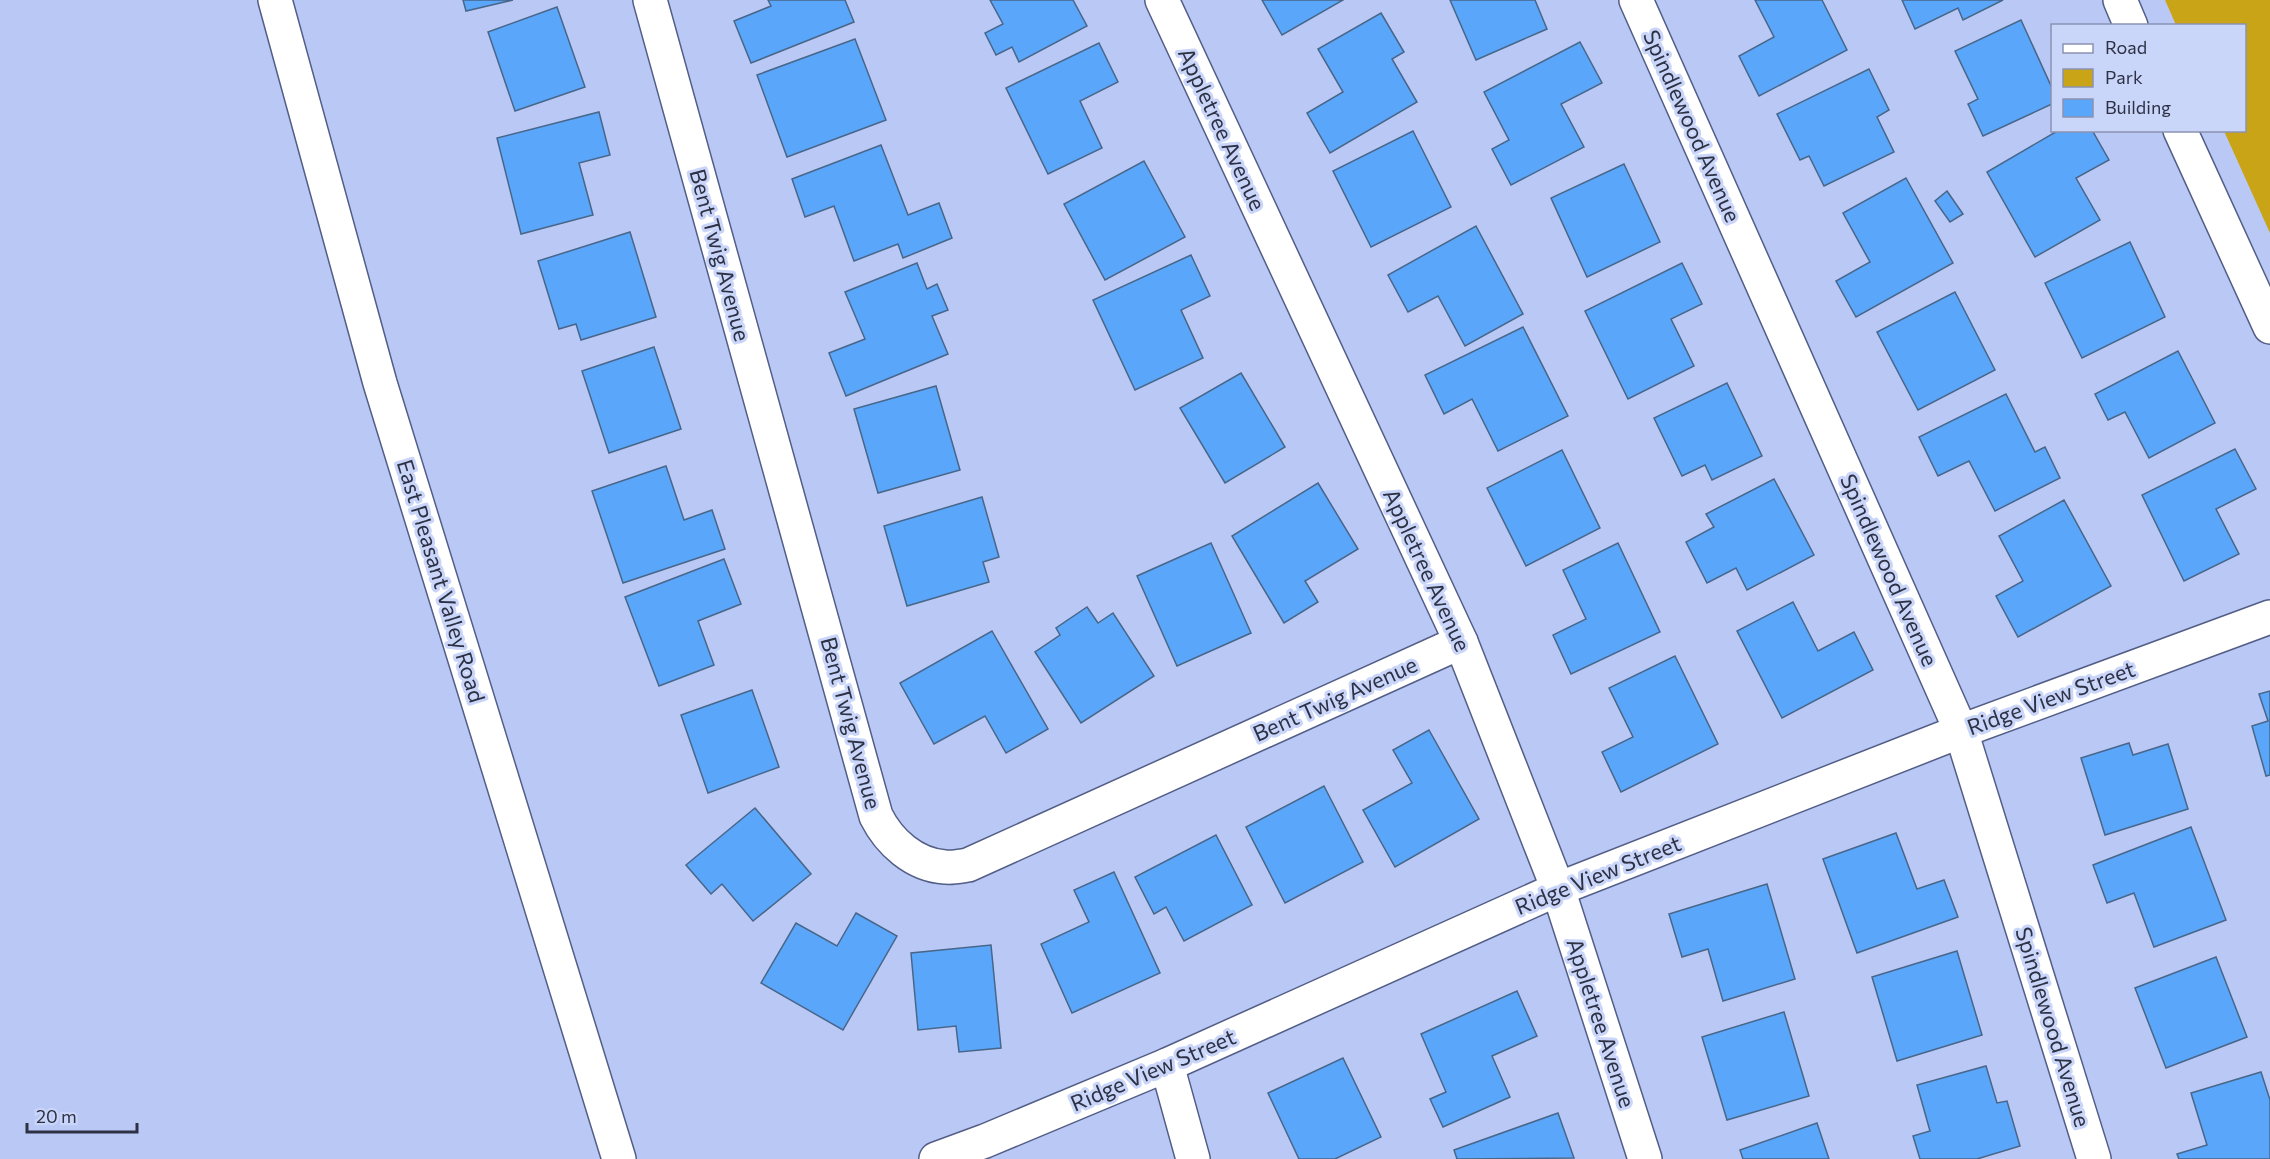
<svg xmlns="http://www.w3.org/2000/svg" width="2270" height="1159" viewBox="0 0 2270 1159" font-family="Commissioner,sans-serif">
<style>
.green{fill:#c8a416}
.building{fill:#5aa6fa;stroke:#486689;stroke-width:1.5}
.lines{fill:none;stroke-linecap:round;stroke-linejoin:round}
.minor-casing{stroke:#535e86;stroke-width:36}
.major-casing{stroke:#535e86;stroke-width:36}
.minor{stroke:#fff;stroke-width:33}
.major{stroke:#fff;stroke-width:33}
.labels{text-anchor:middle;stroke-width:6;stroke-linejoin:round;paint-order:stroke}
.street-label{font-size:22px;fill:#2c3143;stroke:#cad5fa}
</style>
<rect width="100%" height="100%" fill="#bac8f6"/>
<!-- green -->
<polygon class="green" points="2165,0 2270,0 2270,233 2224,131 2244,130 2244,26 2176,25"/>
<!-- building -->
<g class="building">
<polygon points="463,0 513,0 466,11"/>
<polygon points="768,0 845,0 854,22 751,63 734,21 771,6"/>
<polygon points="990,0 1073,0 1087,26 1019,62 1012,47 996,55 985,33 1003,24"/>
<polygon points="1262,0 1343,0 1282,35"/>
<polygon points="1450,0 1535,0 1547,29 1476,60"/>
<polygon points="1755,0 1822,0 1847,50 1759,96 1739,56 1774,37"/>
<polygon points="1902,0 2003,0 1963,20 1958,8 1915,29"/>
<polygon points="557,7 585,87 515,111 488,32"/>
<polygon points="1381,13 1404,52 1392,59 1417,102 1330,153 1307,113 1343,92 1318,49"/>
<polygon points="2021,20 2052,88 2052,104 1983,136 1968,104 1978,99 1955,51"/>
<polygon points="855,39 886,120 787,157 757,75"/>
<polygon points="1580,42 1602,83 1561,104 1584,147 1511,185 1492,149 1509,140 1484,92"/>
<polygon points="1099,43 1118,82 1080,101 1102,148 1048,174 1006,88"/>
<polygon points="1869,69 1889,110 1877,117 1894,152 1824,186 1809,156 1800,160 1777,114"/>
<polygon points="599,112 610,155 579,163 593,215 521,234 497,138"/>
<polygon points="2059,130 2092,130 2109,160 2076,178 2100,220 2035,257 1987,172"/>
<polygon points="1413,131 1451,207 1371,247 1333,171"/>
<polygon points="881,145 908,215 939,203 952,238 903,258 898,244 854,261 834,206 805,217 792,179"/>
<polygon points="1144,161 1185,237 1105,280 1064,204"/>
<polygon points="1624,164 1660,242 1587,277 1551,198"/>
<polygon points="1906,178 1953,263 1856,317 1836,281 1870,262 1843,213"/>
<polygon points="1947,191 1963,214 1950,222 1935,201"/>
<polygon points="1476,226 1523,314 1465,346 1438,296 1408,312 1388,275"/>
<polygon points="630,232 656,317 581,340 576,324 559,329 538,261"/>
<polygon points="2130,242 2165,317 2082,358 2045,283"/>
<polygon points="1191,255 1210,296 1181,310 1203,358 1135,390 1093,300"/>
<polygon points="917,263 927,289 937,284 948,310 932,316 948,354 846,396 829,353 865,339 845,292"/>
<polygon points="1682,263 1702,304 1671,319 1694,366 1628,399 1585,311"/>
<polygon points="1955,292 1995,370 1918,410 1877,332"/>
<polygon points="1523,327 1568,416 1498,451 1472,399 1444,414 1425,375"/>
<polygon points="654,347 681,429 609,453 582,371"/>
<polygon points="2178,351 2215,423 2149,458 2125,412 2108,420 2095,394"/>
<polygon points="1241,373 1285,447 1225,483 1180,408"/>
<polygon points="1727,383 1762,456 1712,480 1705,465 1682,476 1654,418"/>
<polygon points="936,386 960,470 878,493 854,409"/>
<polygon points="2006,394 2035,452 2045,447 2060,478 1995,511 1969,461 1938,476 1919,437"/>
<polygon points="2235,449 2256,489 2216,509 2239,554 2184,581 2142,495"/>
<polygon points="1562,450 1600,528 1526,566 1487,488"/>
<polygon points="666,466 684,520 712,510 725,549 623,583 592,491"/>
<polygon points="1774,479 1814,555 1747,590 1736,568 1707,583 1686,542 1714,527 1706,514"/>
<polygon points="1318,483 1358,549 1305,581 1318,602 1284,623 1232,536"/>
<polygon points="982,497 999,557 983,562 989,582 907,606 884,526"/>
<polygon points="2064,500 2111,586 2018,637 1996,596 2023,581 1999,536"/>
<polygon points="1211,543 1251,633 1177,666 1137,576"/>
<polygon points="1618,543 1660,632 1571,674 1553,635 1586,619 1563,570"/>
<polygon points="724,559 741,604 698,621 714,665 659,686 625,597"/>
<polygon points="1793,602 1818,651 1854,632 1873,670 1782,718 1737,631"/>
<polygon points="1087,607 1098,623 1113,613 1154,676 1081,723 1035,652 1060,635 1056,628"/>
<polygon points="992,631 1048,729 1006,753 985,716 934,744 900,683"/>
<polygon points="1675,656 1718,744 1621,792 1602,752 1633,737 1609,688"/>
<polygon points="752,690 779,767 708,793 681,715"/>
<polygon points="2270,691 2270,775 2266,776 2252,726 2268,721 2259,694"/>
<polygon points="1429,730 1479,819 1395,867 1363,810 1412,783 1393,750"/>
<polygon points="2129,743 2133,755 2168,744 2188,809 2105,835 2081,758"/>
<polygon points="1324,786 1363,862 1285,903 1246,827"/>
<polygon points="755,808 811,874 753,921 722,884 711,894 686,865"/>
<polygon points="2191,827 2226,920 2154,947 2134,893 2107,903 2093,865"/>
<polygon points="1896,833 1917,889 1944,880 1958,917 1857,953 1823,859"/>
<polygon points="1216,835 1252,905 1184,941 1166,907 1154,914 1135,877"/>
<polygon points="1114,872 1160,973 1072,1013 1041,944 1089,922 1074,890"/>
<polygon points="1767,884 1795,979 1723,1001 1708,949 1682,957 1669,914"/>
<polygon points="856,913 897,936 843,1030 761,983 796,923 837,946"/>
<polygon points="991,945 1001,1048 959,1052 956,1026 918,1030 911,953"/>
<polygon points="1957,951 1982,1035 1897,1061 1872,977"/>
<polygon points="2216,957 2247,1037 2166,1068 2135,988"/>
<polygon points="1517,991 1537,1036 1492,1056 1510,1097 1443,1127 1430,1099 1446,1092 1421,1034"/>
<polygon points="1784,1012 1809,1096 1727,1120 1702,1037"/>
<polygon points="1343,1058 1381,1137 1335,1159 1299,1159 1268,1093"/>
<polygon points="1986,1066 1997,1103 2007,1101 2020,1146 1977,1159 1920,1159 1913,1136 1930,1131 1917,1085"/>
<polygon points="2261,1072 2270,1100 2270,1159 2179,1159 2177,1154 2207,1145 2191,1093"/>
<polygon points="1558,1113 1574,1158 1457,1159 1454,1150"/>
<polygon points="1817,1123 1829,1159 1743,1159 1740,1150"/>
</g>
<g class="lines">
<!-- minor casing -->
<g class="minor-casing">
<g id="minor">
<path d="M650 0 876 816C889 842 914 865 945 867 952 868 961 866 968 865L1461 642"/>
<polyline points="1162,0 1461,642 1558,889 1645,1159"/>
<polyline points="1636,0 1961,731 2094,1159"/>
<polyline points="2120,0 2131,26"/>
<polyline points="2180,130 2270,327"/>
<polyline points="1167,1065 1193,1159"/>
<polyline points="936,1159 985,1141 1167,1065 1558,889 1961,731 2270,617"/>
</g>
</g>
<!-- major casing -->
<g class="major-casing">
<polyline id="major" points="275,0 380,383 619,1159"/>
</g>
<!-- minor -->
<use href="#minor" class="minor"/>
<!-- major -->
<use href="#major" class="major"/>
</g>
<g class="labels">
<!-- street labels -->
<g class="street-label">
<text transform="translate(1692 126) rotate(66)" y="8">Spindlewood Avenue</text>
<text transform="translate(1222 129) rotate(65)" y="8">Appletree Avenue</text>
<text transform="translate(720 255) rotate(75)" y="8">Bent Twig Avenue</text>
<text transform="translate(1427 570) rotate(65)" y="8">Appletree Avenue</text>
<text transform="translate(1889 570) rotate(66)" y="8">Spindlewood Avenue</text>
<text transform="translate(441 581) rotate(73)" y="8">East Pleasant Valley Road</text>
<text transform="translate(2051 698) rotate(-20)" y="8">Ridge View Street</text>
<text transform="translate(1335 699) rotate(-24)" y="8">Bent Twig Avenue</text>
<text transform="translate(851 723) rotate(75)" y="8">Bent Twig Avenue</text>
<text transform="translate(1598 875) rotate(-22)" y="8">Ridge View Street</text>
<text transform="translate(1601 1023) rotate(72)" y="8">Appletree Avenue</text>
<text transform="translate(2053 1027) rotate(73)" y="8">Spindlewood Avenue</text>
<text transform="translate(1153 1070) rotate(-23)" y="8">Ridge View Street</text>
</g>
</g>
<!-- legend -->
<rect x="2051" y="24" width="195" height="108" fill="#cad5fa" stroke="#8b93b1" stroke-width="1.5"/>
<rect x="2063" y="44" width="30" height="9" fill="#ffffff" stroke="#8b93b1" stroke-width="1.5"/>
<text x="2105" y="54" font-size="18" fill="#2c3143">Road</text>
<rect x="2063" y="69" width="30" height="18" fill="#c8a416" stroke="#8b93b1" stroke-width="1.5"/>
<text x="2105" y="84" font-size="18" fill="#2c3143">Park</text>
<rect x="2063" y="99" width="30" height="18" fill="#5aa6fa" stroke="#8b93b1" stroke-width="1.5"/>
<text x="2105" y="114" font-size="18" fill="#2c3143">Building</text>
<!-- scale -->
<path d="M27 1123v9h110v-9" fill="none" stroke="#2c3143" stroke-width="3"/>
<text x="36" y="1123" font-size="18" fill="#2c3143" stroke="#cad5fa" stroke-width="4.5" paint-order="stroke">20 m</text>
</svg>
